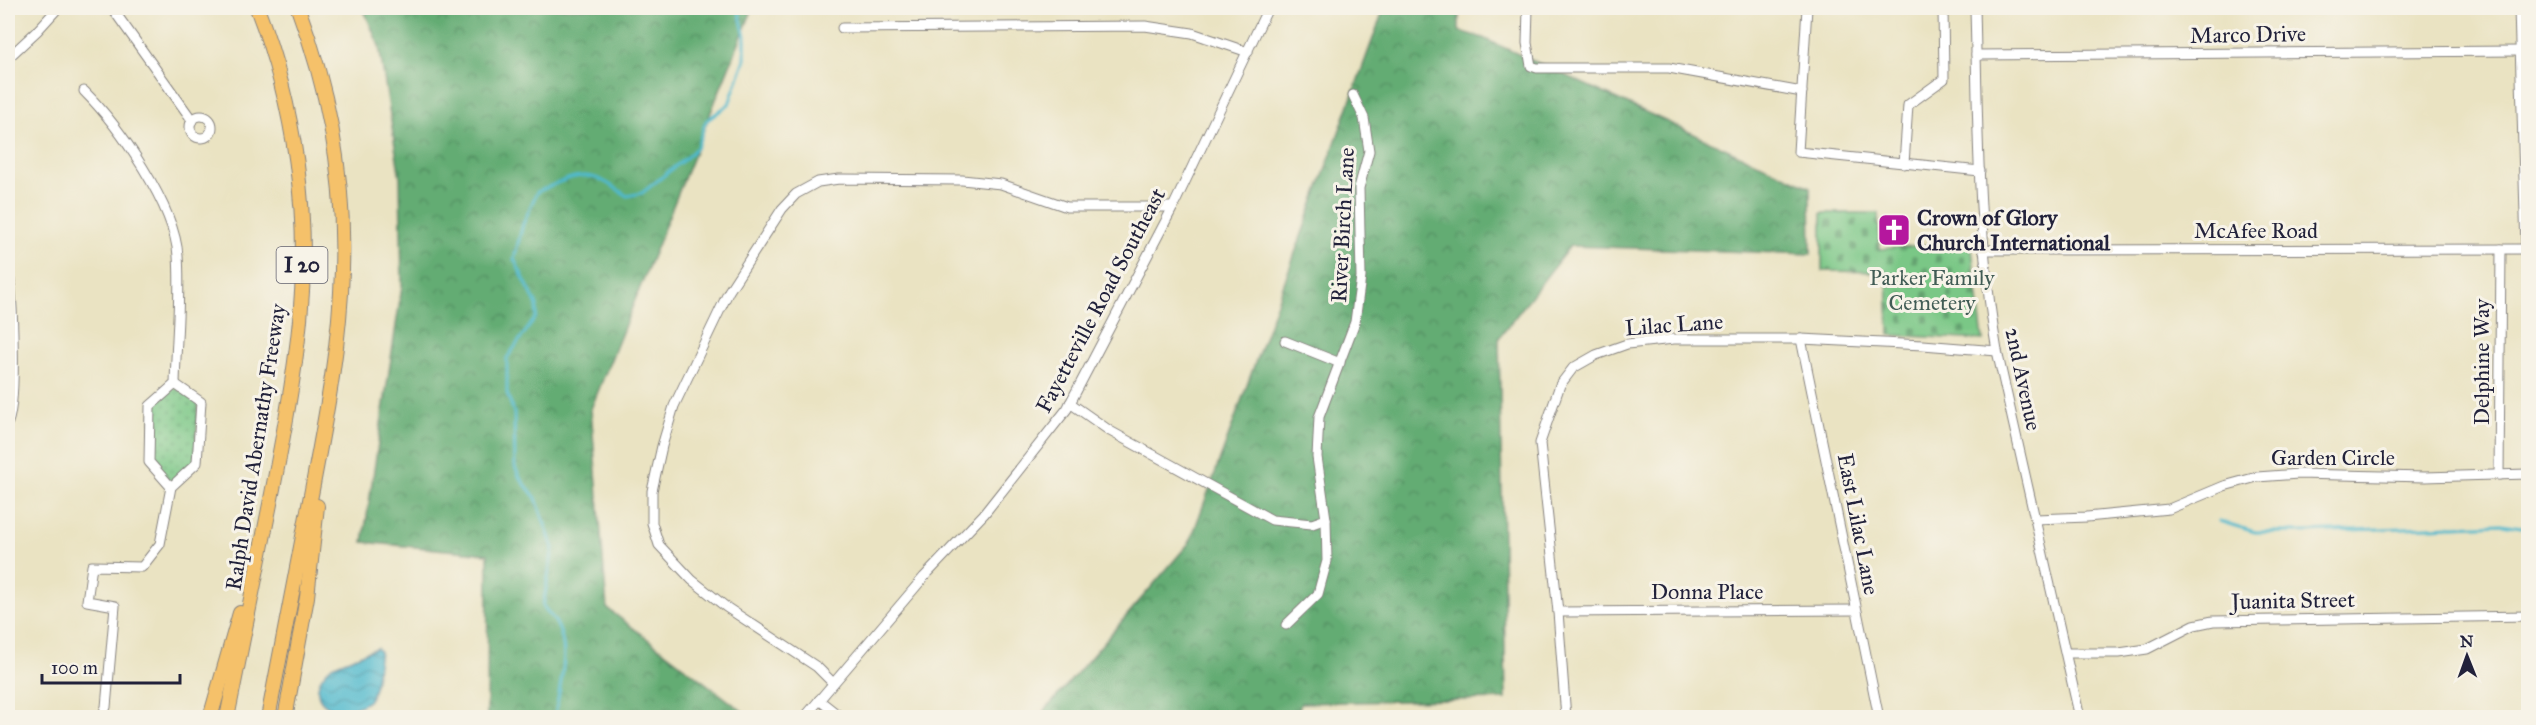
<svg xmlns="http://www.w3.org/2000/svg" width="2536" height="725" viewBox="0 0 2536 725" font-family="'IM FELL Great Primer',serif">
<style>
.green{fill:url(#green-dots);stroke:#4e7460;stroke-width:1.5}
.forest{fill:url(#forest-crowns);stroke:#426757;stroke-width:1.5}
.cemetery{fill:url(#cemetery-stones);stroke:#4e7460;stroke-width:1.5}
.water{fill:url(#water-waves);stroke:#386e84;stroke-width:1.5}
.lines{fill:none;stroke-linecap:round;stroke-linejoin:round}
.stream{stroke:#4fb9cd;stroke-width:3}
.minor-casing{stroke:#86827e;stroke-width:11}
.highway-casing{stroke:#86827e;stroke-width:16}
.minor{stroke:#fff;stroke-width:9}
.highway{stroke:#f5c16b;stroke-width:14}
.labels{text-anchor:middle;stroke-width:6;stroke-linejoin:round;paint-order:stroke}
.shield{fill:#f7f3e8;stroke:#62616f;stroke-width:1.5}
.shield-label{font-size:21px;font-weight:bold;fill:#22223b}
.street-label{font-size:22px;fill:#22223b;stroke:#f7f3e8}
.poi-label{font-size:22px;font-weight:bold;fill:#22223b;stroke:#f7f3e8;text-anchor:start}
.park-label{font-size:22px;fill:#415c55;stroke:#f7f3e8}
</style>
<defs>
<pattern id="green-dots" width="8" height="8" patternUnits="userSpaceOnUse" patternTransform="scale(1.5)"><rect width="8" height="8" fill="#7ac786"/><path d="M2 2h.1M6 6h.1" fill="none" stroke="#64a16f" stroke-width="1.8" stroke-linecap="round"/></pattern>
<pattern id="forest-crowns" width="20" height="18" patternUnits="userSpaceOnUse" patternTransform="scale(1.5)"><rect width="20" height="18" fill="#63ac73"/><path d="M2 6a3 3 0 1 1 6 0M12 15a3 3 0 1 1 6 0" fill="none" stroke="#518c60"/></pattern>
<pattern id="cemetery-stones" width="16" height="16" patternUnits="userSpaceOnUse" patternTransform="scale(1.5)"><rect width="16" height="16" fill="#7ac786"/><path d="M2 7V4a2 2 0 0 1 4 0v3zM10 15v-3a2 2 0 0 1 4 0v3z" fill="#64a16f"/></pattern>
<pattern id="water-waves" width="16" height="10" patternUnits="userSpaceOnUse" patternTransform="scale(1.5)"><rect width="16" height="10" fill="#4fb9cd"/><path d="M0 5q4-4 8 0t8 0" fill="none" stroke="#4196a8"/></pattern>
</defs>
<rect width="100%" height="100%" fill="#f7f3e8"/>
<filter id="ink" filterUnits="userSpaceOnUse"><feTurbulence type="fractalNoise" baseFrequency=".0167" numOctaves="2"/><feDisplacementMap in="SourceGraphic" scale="12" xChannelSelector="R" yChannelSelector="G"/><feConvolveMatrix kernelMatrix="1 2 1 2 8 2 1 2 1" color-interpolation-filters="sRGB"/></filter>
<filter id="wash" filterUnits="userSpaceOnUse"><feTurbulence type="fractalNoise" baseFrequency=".008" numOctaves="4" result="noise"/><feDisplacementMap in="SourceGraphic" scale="24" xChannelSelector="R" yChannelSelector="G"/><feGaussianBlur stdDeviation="1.35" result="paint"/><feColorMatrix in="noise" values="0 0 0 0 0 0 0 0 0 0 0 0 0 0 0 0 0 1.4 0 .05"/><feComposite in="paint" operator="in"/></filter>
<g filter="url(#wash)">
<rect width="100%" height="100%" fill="#eae3c2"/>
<!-- green -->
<polygon class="green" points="175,387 198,403 195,462 171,483 152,461 152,407"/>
<!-- forest -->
<g class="forest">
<polygon points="363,8 753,8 591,409 607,608 750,717 487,717 488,554 363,542 402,286 400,178 379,46"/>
<polygon points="1384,8 1459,8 1459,31 1483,38 1810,187 1811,254 1570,246 1499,338 1506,699 1301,703 1297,718 1047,718 1042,714 1190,542"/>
</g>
<!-- cemetery -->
<polygon class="cemetery" points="1822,213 1878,213 1880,249 1971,241 1983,340 1889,335 1887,272 1822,271"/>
<!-- water -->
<path class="water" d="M377 648 380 652C377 666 377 689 368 701 336 725 296 696 332 666Z"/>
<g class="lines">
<!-- stream -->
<g class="stream">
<polyline points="2219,521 2255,532 2306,532 2502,524 2528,528"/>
<path d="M555 718C558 688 572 653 557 625 554 618 547 612 543 606L553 548 536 498 520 478 515 467 514 413 507 393V358L536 317 537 305 514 259 523 224 537 192C580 173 587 167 627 196L642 193 687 157 697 147 706 121 729 104 745 59V36L738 8"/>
</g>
</g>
</g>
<g filter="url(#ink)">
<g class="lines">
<!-- minor casing -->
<g class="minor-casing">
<g id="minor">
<polyline points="112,8 192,120"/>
<polyline points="1528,8 1527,43 1531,66 1537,68 1669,68 1802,92"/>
<polyline points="1807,8 1798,152 1980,171"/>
<path d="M1975 8C1978 122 1977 238 1997 351L2080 718"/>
<polyline points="2519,8 2526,249"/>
<polyline points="842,28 1145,26 1192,33 1248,52"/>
<polyline points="1976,55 2520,51"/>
<polyline points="8,58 37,31 58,8"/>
<path d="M84 91C119 126 175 206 178 256 181 298 176 342 175 384L150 406 149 462 171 487"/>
<circle cx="201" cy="127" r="11"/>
<polyline points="1904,164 1908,105 1944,79 1943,8"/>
<polyline points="1983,250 2528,249"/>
<path d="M8 268C13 295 17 399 8 422"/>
<polyline points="1801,339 1879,718"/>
<polyline points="1285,341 1340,363"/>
<polyline points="1070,403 1110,431 1272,520 1312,524 1326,519"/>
<polyline points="2499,475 2501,249"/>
<polyline points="2036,519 2087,517 2169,509 2224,486 2257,477 2298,474 2425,477 2528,474"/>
<polyline points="1558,612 1856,610"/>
<polyline points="1286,625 1318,594 1327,561 1326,519 1317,457 1319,417 1355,322 1361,277 1359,188 1369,151 1364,118 1353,95"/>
<polyline points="2066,653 2119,653 2147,649 2194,625 2213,621 2528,616"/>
<polyline points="833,683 817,667 726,607 692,580 659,545 652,523 652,491 662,446 674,406 729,291 782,209 796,194 818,182 839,179 962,180 1001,184 1067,207 1173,207"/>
<polyline points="819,700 842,718"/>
<polyline points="101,718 106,707 115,606 87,601 92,566 142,567 160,544 171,487 197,463 201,402 175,384"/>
<polyline points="804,718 924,577 984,514 1067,409 1173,207 1268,8"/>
<polyline points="1566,718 1558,612 1540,443 1560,385 1573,368 1596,355 1627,344 1674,339 1801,339 1923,345 1997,351"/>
</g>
</g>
<!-- highway casing -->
<g class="highway-casing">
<g id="highway">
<polyline points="210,718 240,613"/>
<path d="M227 718C242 646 256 575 270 504 282 443 294 381 300 320 310 214 295 107 257 8"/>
<path d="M268 718C282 643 297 569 311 495 325 421 340 346 342 270 345 181 329 91 298 8"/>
<polyline points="285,718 307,597 317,506"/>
</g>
</g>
<!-- minor -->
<use href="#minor" class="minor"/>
<!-- highway -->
<use href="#highway" class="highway"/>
</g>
</g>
<!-- icons -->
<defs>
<g id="church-square" transform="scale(1.725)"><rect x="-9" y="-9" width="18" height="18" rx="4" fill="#b5179e" stroke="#f7f3e8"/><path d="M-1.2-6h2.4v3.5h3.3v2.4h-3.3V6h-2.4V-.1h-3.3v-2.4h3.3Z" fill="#fff"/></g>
</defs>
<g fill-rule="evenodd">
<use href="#church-square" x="1894" y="230"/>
</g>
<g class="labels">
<!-- shield labels -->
<rect class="shield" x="276.5" y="247" width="51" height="36" rx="4.5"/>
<g class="shield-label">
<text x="302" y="272">I 20</text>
</g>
<!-- street labels -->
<g class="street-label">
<text transform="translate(2248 34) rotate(-1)" y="8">Marco Drive</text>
<text transform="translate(1342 225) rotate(-87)" y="8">River Birch Lane</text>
<text x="2256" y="238">McAfee Road</text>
<text transform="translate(1100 300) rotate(-62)" y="8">Fayetteville Road Southeast</text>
<text transform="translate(1674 324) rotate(-4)" y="8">Lilac Lane</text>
<text transform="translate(2481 362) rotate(-90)" y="8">Delphine Way</text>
<text transform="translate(2024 379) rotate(78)" y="8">2nd Avenue</text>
<text transform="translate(255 447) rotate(-81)" y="8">Ralph David Abernathy Freeway</text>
<text x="2333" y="465">Garden Circle</text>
<text transform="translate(1859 524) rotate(79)" y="8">East Lilac Lane</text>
<text x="1707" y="599">Donna Place</text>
<text transform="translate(2293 600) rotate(-1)" y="8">Juanita Street</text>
</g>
<!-- poi labels -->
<g class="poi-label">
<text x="1917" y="225">Crown of Glory<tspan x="1917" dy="25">Church International</tspan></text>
</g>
<!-- park labels -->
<g class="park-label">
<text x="1932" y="285">Parker Family<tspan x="1932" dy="25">Cemetery</tspan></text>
</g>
</g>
<!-- margin -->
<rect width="2536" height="725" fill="none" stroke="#f7f3e8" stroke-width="30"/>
<!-- north arrow -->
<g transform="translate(2467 656) rotate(359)" stroke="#f7f3e8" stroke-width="4.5" paint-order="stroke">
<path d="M0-4.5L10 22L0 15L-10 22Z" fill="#22223b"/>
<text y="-9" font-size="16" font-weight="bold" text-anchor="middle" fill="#22223b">N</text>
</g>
<!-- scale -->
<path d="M42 674v9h138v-9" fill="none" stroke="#22223b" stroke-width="3"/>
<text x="51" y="674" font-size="18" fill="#22223b" stroke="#f7f3e8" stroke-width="4.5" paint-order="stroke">100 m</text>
</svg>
